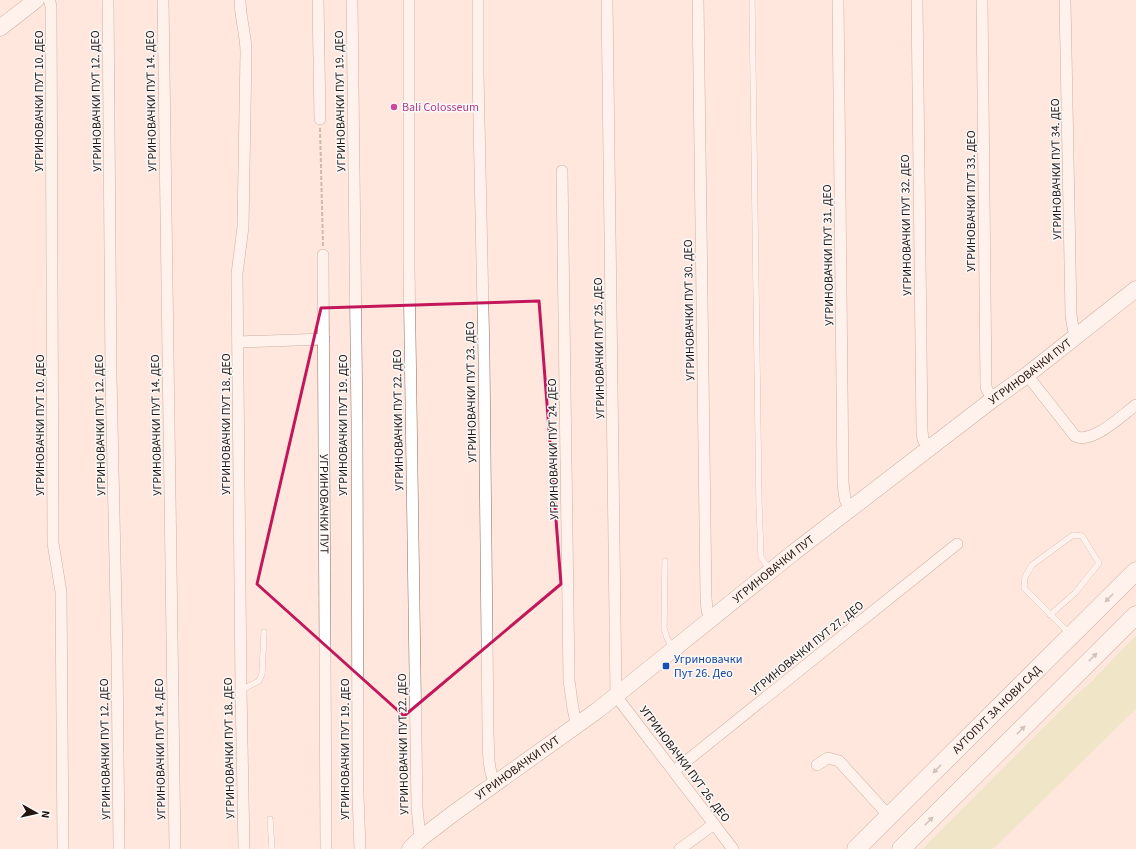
<svg xmlns="http://www.w3.org/2000/svg" width="1136" height="849" viewBox="0 0 1136 849" font-family="'Source Sans 3',sans-serif">
<style>
.green{fill:#dde3ad}
.lines{fill:none;stroke-linecap:round;stroke-linejoin:round}
.lane-casing{stroke:#8e6b5d;stroke-width:6}
.street-casing{stroke:#8e6b5d;stroke-width:12}
.secondary-casing{stroke:#8e6b5d;stroke-width:17}
.primary-casing{stroke:#8e6b5d;stroke-width:19}
.path{stroke:#938078;stroke-width:2;stroke-dasharray:4 2;stroke-linecap:butt}
.lane{stroke:#fff;stroke-width:5.5}
.street{stroke:#fff;stroke-width:11}
.secondary{stroke:#fff;stroke-width:16}
.primary{stroke:#fff;stroke-width:18}
.oneway{fill:#9c9593}
.marked{fill:none;stroke:#c2185b;stroke-width:3;stroke-linejoin:round}
.hotel-dot{fill:#d1479c;stroke:#f9f9f9;stroke-width:1.5}
.transit-dot{fill:#1a4fb4;stroke:#f9f9f9;stroke-width:1.5}
.labels{text-anchor:middle;stroke-width:3;stroke-linejoin:round;paint-order:stroke}
.street-label{font-size:12px;fill:#22140f;stroke:#f9f9f9}
.hotel-label{font-size:12px;fill:#b23c85;stroke:#f9f9f9;text-anchor:start}
.transit-label{font-size:12px;fill:#164399;stroke:#f9f9f9;text-anchor:start}
</style>
<rect width="100%" height="100%" fill="#ffe7dd"/>
<!-- green -->
<polygon class="green" points="1136,635 1136,709 993,849 922,849 1077,694 1089,684"/>
<g class="lines">
<!-- lane casing -->
<g class="lane-casing">
<g id="lane">
<polyline points="752,0 759,503 761,557 770,571"/>
<polyline points="665,561 664,628 667,638 673,649"/>
<polyline points="1050,615 1075,593 1099,563 1082,536 1073,535 1032,565 1025,577 1024,588 1070,634"/>
<polyline points="241,690 259,681 262,674 264,632"/>
<polyline points="270,819 272,849"/>
</g>
</g>
<!-- street casing -->
<g class="street-casing">
<g id="street">
<polyline points="49,0 51,6 53,543 61,592 63,849"/>
<polyline points="108,0 111,376 117,654 119,849"/>
<polyline points="163,0 175,849"/>
<path d="M240 0C240 18 246 34 246 52L243 227 237 274 241 690 244 849"/>
<polyline points="318,0 320,119"/>
<polyline points="352,0 357,423 358,795 360,849"/>
<polyline points="409,0 409,267 417,807 420,839"/>
<path d="M478 0V73L484 357 488 733C489 750 487 768 495 783"/>
<polyline points="607,0 616,696 733,849"/>
<polyline points="698,0 706,598 707,610 710,619"/>
<polyline points="838,0 843,483 845,499 850,509"/>
<polyline points="917,0 922,431 923,439 928,449"/>
<polyline points="982,0 986,387 992,400"/>
<polyline points="1065,0 1071,315 1073,328 1078,336"/>
<polyline points="562,171 569,680 573,709 577,726"/>
<path id="s1" d="M323 255 326 849"/>
<polyline points="238,342 324,339"/>
<path d="M1027 375 1075 436C1092 445 1122 415 1136 405"/>
<polyline points="817,765 828,758 839,761 889,816"/>
<polyline points="674,771 957,544"/>
<polyline points="680,849 714,824"/>
</g>
</g>
<!-- secondary casing -->
<g class="secondary-casing">
<g id="secondary">
<polyline points="0,28 36,0"/>
<path id="s2" d="M410 849 420 839 454 813 598 710 793 553 992 400 1027 375 1136 289"/>
</g>
</g>
<!-- primary casing -->
<g class="primary-casing">
<g id="primary">
<path id="s3" d="M856 849 1136 571"/>
<polyline points="901,849 1136,615"/>
</g>
</g>
<!-- path -->
<polyline class="path" points="320,128 323,246"/>
<!-- lane -->
<use href="#lane" class="lane"/>
<!-- street -->
<use href="#street" class="street"/>
<!-- secondary -->
<use href="#secondary" class="secondary"/>
<!-- primary -->
<use href="#primary" class="primary"/>
</g>
<!-- one-way arrows -->
<defs><path id="oneway-solid" d="M-6-.8H1V-3.2L6.5 0L1 3.2V.8H-6Z"/></defs>
<g class="oneway">
<use href="#oneway-solid" transform="translate(1109 598) rotate(135)"/>
<use href="#oneway-solid" transform="translate(1093 657) rotate(-45)"/>
<use href="#oneway-solid" transform="translate(1021 730) rotate(-45)"/>
<use href="#oneway-solid" transform="translate(937 769) rotate(135)"/>
<use href="#oneway-solid" transform="translate(929 821) rotate(-45)"/>
</g>
<!-- marked area -->
<path d="M0 0H1136V849H0ZM539 301 561 584 404 716 257 584 321 308Z" fill="#ffe7dd" fill-opacity=".55" fill-rule="evenodd"/>
<path class="marked" d="M539 301 561 584 404 716 257 584 321 308Z"/>
<!-- markers -->
<circle class="hotel-dot" cx="394" cy="107" r="4"/>
<rect class="transit-dot" x="662" y="662" width="8" height="8" rx="2"/>
<g class="labels">
<!-- street labels -->
<g class="street-label">
<text transform="translate(39 101) rotate(-90)" y="4">УГРИНОВАЧКИ ПУТ 10. ДЕО</text>
<text transform="translate(96 101) rotate(-91)" y="4">УГРИНОВАЧКИ ПУТ 12. ДЕО</text>
<text transform="translate(151 101) rotate(-91)" y="4">УГРИНОВАЧКИ ПУТ 14. ДЕО</text>
<text transform="translate(340 101) rotate(-91)" y="4">УГРИНОВАЧКИ ПУТ 19. ДЕО</text>
<text transform="translate(1056 169) rotate(-91)" y="4">УГРИНОВАЧКИ ПУТ 34. ДЕО</text>
<text transform="translate(971 201) rotate(-90)" y="4">УГРИНОВАЧКИ ПУТ 33. ДЕО</text>
<text transform="translate(906 225) rotate(-91)" y="4">УГРИНОВАЧКИ ПУТ 32. ДЕО</text>
<text transform="translate(828 255) rotate(-91)" y="4">УГРИНОВАЧКИ ПУТ 31. ДЕО</text>
<text transform="translate(689 310) rotate(-91)" y="4">УГРИНОВАЧКИ ПУТ 30. ДЕО</text>
<text transform="translate(599 348) rotate(-91)" y="4">УГРИНОВАЧКИ ПУТ 25. ДЕО</text>
<text dy="4" stroke="none"><textPath href="#s2" startOffset="783">УГРИНОВАЧКИ ПУТ</textPath></text>
<text transform="translate(471 392) rotate(-91)" y="4">УГРИНОВАЧКИ ПУТ 23. ДЕО</text>
<text transform="translate(398 420) rotate(-91)" y="4">УГРИНОВАЧКИ ПУТ 22. ДЕО</text>
<text transform="translate(226 424) rotate(-90)" y="4">УГРИНОВАЧКИ ПУТ 18. ДЕО</text>
<text transform="translate(40 425) rotate(-90)" y="4">УГРИНОВАЧКИ ПУТ 10. ДЕО</text>
<text transform="translate(100 425) rotate(-91)" y="4">УГРИНОВАЧКИ ПУТ 12. ДЕО</text>
<text transform="translate(156 425) rotate(-91)" y="4">УГРИНОВАЧКИ ПУТ 14. ДЕО</text>
<text transform="translate(343 425) rotate(-90)" y="4">УГРИНОВАЧКИ ПУТ 19. ДЕО</text>
<text transform="translate(553 449) rotate(-91)" y="4">УГРИНОВАЧКИ ПУТ 24. ДЕО</text>
<text dy="4" stroke="none"><textPath href="#s1" startOffset="249">УГРИНОВАЧКИ ПУТ</textPath></text>
<text dy="4" stroke="none"><textPath href="#s2" startOffset="459">УГРИНОВАЧКИ ПУТ</textPath></text>
<text transform="translate(807 648) rotate(-39)" y="4">УГРИНОВАЧКИ ПУТ 27. ДЕО</text>
<text dy="4" stroke="none"><textPath href="#s3" startOffset="198">АУТОПУТ ЗА НОВИ САД</textPath></text>
<text transform="translate(403 744) rotate(-91)" y="4">УГРИНОВАЧКИ ПУТ 22. ДЕО</text>
<text transform="translate(229 748) rotate(-91)" y="4">УГРИНОВАЧКИ ПУТ 18. ДЕО</text>
<text transform="translate(105 749) rotate(-91)" y="4">УГРИНОВАЧКИ ПУТ 12. ДЕО</text>
<text transform="translate(160 749) rotate(-91)" y="4">УГРИНОВАЧКИ ПУТ 14. ДЕО</text>
<text transform="translate(345 749) rotate(-90)" y="4">УГРИНОВАЧКИ ПУТ 19. ДЕО</text>
<text transform="translate(685 764) rotate(53)" y="4">УГРИНОВАЧКИ ПУТ 26. ДЕО</text>
<text dy="4" stroke="none"><textPath href="#s2" startOffset="135">УГРИНОВАЧКИ ПУТ</textPath></text>
</g>
<!-- hotel labels -->
<g class="hotel-label">
<text x="402" y="111">Bali Colosseum</text>
</g>
<!-- transit labels -->
<g class="transit-label">
<text x="674" y="663">Угриновачки<tspan x="674" dy="14">Пут 26. Део</tspan></text>
</g>
</g>
<!-- north arrow -->
<g transform="translate(36 813) rotate(98)" stroke="#f9f9f9" stroke-width="3" paint-order="stroke">
<path d="M0-3L7 15L0 10L-7 15Z" fill="#22140f"/>
<text y="-6" font-size="11" font-weight="bold" text-anchor="middle" fill="#22140f">N</text>
</g>
</svg>
